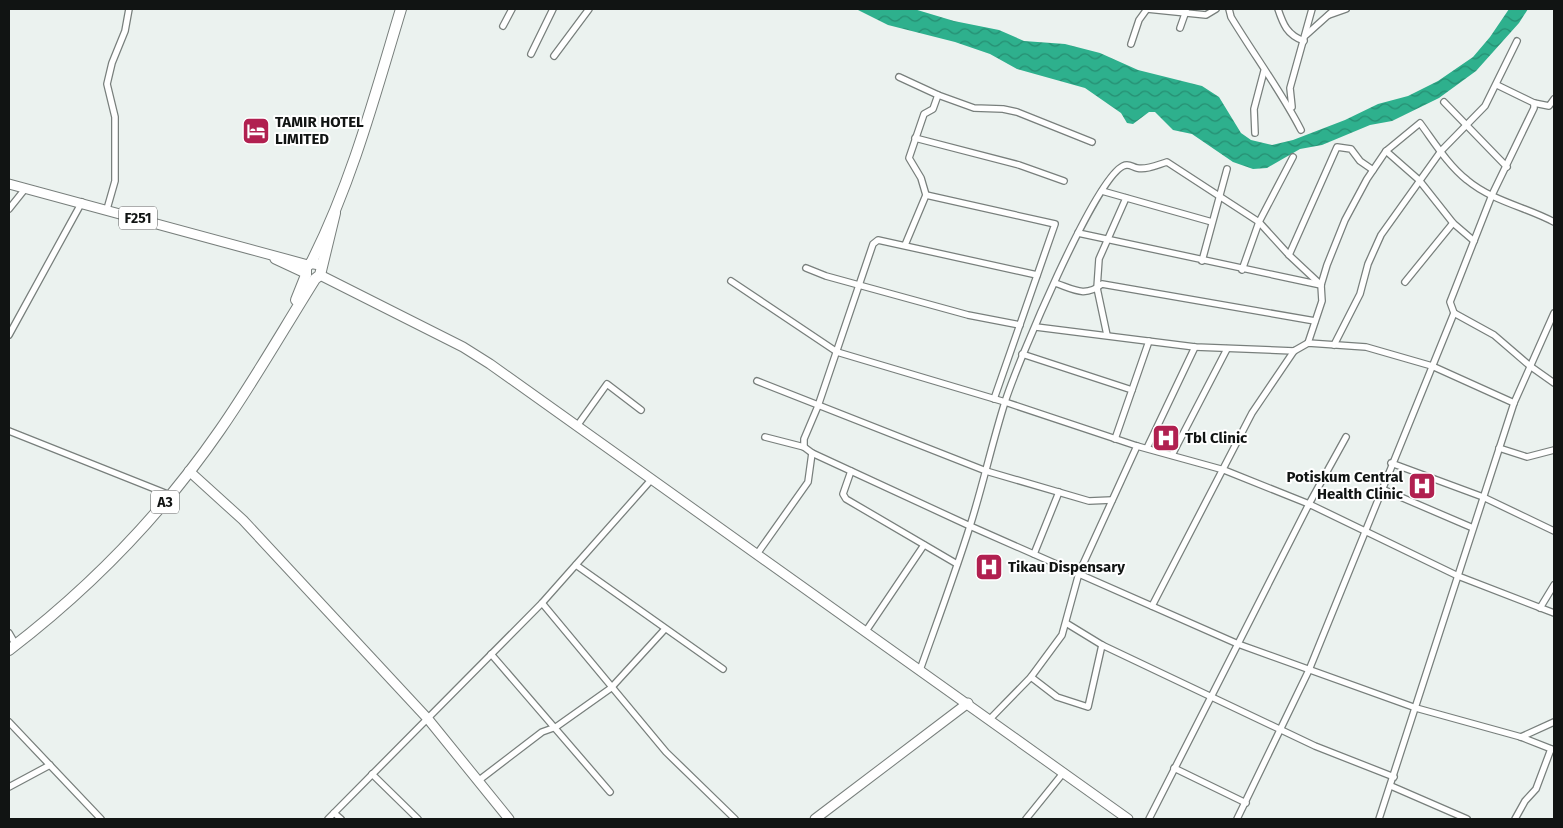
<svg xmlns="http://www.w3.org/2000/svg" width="1563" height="828" viewBox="0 0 1563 828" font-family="'Fira Sans',sans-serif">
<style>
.water{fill:url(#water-waves)}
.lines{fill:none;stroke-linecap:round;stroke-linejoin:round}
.street-casing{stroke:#787f7c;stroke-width:8}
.secondary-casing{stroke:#787f7c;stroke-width:11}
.primary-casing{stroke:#787f7c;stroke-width:11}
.highway-casing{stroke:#787f7c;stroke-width:12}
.street{stroke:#fff;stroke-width:5.5}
.secondary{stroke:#fff;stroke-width:9}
.primary{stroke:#fff;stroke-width:9}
.highway{stroke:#fff;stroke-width:10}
.labels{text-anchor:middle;stroke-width:4;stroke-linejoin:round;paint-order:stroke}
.shield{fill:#fff;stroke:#585a5a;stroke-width:1}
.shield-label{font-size:14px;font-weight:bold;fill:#111413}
.poi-label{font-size:15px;font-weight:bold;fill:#111413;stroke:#fff;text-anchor:start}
</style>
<defs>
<pattern id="water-waves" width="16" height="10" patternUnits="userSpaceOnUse" patternTransform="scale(1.25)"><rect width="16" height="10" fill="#2eb08d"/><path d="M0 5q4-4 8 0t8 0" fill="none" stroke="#268e72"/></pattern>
</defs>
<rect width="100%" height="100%" fill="#ebf2ef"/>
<!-- water -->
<polygon class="water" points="856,9 914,9 954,21 999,30 1024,41 1065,44 1100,53 1138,70 1202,86 1219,97 1241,133 1251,140 1272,145 1293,140 1345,120 1378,104 1408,96 1438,81 1473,57 1490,37 1509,9 1528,9 1519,23 1476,71 1439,98 1392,121 1370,125 1322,145 1300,149 1267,168 1253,169 1233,162 1192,134 1173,130 1155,112 1149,112 1133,124 1127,123 1121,113 1085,88 1017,69 990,54 955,42 888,25"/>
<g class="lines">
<!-- street casing -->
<g class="street-casing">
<g id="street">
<polyline points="1147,9 1206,15 1216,9"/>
<path d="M1229 9 1231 17C1254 55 1281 91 1301 130"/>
<path d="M1278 9C1283 24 1287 35 1304 41"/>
<polyline points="1329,15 1346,9"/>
<polyline points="503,26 512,9"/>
<polyline points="1180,28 1186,11"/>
<polyline points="1306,35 1335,9"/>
<polyline points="1131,44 1139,20 1147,9"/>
<polyline points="531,54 553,9"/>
<polyline points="554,56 589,9"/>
<polyline points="899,77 938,95 974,108 1003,109 1017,112 1092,142"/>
<polyline points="1497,85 1534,103 1549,106 1554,99"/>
<polyline points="1444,102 1507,167"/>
<polyline points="1292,107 1290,88 1312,9"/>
<polyline points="1255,133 1254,109 1264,71"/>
<polyline points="915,138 1019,165 1064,181"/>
<polyline points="1386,151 1419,180 1453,223 1474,241"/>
<polyline points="1102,191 1212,222"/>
<polyline points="926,195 1055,224 994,399"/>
<polyline points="9,209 25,189"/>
<polyline points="107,209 115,181 115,117 107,84 112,63 125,31 129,9"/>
<polyline points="1078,233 1321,285"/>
<polyline points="905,245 926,195 921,178 909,158 924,114 933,109 938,95"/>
<polyline points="1289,255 1337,147 1351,149 1360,161 1373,170"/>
<polyline points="1202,261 1227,169"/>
<polyline points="806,268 826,276 968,315 1020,325"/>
<polyline points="1242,270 1259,222 1293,157"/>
<polyline points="731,281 837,352 1005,402 1137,446 1224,470 1309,504 1346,437"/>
<polyline points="1405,282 1453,223"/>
<path d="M1055 283C1073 289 1085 298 1102 284L1315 321"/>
<polyline points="1454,313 1494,335 1530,366 1554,383"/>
<polyline points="1036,327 1195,347 1294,351 1308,343 1366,347 1432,366 1514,403"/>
<polyline points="9,335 82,202"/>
<polyline points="1107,335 1097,288 1099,259 1126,198"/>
<path d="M1308 343 1322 301 1321 285 1327 265 1345 220 1367 179 1386 151 1420 123C1434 142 1448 165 1467 180 1492 201 1526 207 1554 222"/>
<polyline points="1334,345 1360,294 1368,264 1381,235 1441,151 1485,106 1517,41"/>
<polyline points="1022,354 1132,390"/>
<polyline points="757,381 986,471 1089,501 1112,500"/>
<polyline points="577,426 607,384 641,410"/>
<polyline points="9,431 170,495"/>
<polyline points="765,437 804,447 812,453 970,526 1238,644 1416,708 1521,737 1554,750"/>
<polyline points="1115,439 1149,341"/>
<polyline points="804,447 804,439 818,406 873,244 878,240 1037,275"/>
<polyline points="1147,448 1195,347"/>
<polyline points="1499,448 1527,457 1554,450"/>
<polyline points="1172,455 1227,349"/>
<polyline points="1391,463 1483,497 1554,531"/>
<polyline points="851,471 843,494 846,499 957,564"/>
<polyline points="1382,489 1473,528"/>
<polyline points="757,554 808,482 812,453"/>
<polyline points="1034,554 1059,492"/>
<polyline points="576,565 723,669"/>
<polyline points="542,603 666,752 735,819"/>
<polyline points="1152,606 1252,413 1294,351"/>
<polyline points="1540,608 1554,585"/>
<polyline points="1066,623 1102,645 1315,746 1394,777"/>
<polyline points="866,631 924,545"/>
<polyline points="9,633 16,645"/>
<polyline points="491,654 610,792"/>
<path d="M920 670C937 622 955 574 970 526 983 485 992 443 1005 402 1017 364 1094 180 1123 166 1129 163 1132 167 1137 168 1147 170 1157 165 1167 162L1259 222 1289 255 1321 285"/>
<polyline points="1031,677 1057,697 1088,707 1102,645"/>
<polyline points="990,719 1031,677 1062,635 1079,573 1137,446"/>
<polyline points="9,722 101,819"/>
<polyline points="1521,737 1554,722"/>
<polyline points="1174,768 1246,803"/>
<polyline points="372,774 418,819"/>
<polyline points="478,781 542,732 556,727 611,688 665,629"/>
<polyline points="1391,786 1467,819"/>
<polyline points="9,787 50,765"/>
<polyline points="334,813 341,819"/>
<polyline points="328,819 542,603 651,480"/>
<polyline points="1026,819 1064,772"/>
<polyline points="1149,819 1309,504 1458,576 1554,613"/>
<polyline points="1237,819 1309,670 1454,313 1450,302 1492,195 1534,108 1534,103"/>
<polyline points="1379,819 1514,403 1554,313"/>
<polyline points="1515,819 1525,801 1536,789 1551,749"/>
</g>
</g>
<!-- secondary casing -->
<g class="secondary-casing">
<g id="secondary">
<polyline points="189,471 243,520 428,719 509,819"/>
<polyline points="815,819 968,703"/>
</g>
</g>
<!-- primary casing -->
<g class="primary-casing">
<g id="primary">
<polyline points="9,184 308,265"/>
<polyline points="275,259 305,273"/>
<polyline points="320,275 463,347 490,364 1128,819"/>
</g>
</g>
<!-- highway casing -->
<g class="highway-casing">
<g id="highway">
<path d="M311 263C352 182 375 95 401 9"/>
<polyline points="296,300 306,275 306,267 311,263 317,264"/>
<path d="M9 650C90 588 162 514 220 430 254 381 283 330 315 279L320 275 335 213"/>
</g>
</g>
<!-- street -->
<use href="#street" class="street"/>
<!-- secondary -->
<use href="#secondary" class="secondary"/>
<!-- primary -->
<use href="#primary" class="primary"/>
<!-- highway -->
<use href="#highway" class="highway"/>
</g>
<!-- icons -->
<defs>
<g id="hotel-square" transform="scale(1.4375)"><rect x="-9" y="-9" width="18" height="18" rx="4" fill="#b12050" stroke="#fff"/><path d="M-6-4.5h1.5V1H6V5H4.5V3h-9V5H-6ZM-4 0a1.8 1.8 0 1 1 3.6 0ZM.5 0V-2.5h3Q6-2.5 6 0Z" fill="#fff"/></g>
<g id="hospital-square" transform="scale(1.4375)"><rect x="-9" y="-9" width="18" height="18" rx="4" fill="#b12050" stroke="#fff"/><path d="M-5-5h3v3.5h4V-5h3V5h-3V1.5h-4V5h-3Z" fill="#fff"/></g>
</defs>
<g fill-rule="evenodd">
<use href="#hotel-square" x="256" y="131"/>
<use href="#hospital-square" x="1166" y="438"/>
<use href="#hospital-square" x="1422" y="486"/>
<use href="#hospital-square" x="989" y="567"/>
</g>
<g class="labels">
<!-- shield labels -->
<g class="shield">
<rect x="119" y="206.5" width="38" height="23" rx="4"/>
<rect x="151" y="490.5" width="28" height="23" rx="4"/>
</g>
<g class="shield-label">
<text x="138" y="223">F251</text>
<text x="165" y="507">A3</text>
</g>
<!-- poi labels -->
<g class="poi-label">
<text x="275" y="127">TAMIR HOTEL<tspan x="275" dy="17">LIMITED</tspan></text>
<text x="1185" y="443">Tbl Clinic</text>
<text x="1403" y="482" text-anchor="end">Potiskum Central<tspan x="1403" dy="17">Health Clinic</tspan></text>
<text x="1008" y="572">Tikau Dispensary</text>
</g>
</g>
<!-- border -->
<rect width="1563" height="828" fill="none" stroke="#111413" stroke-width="20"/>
</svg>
